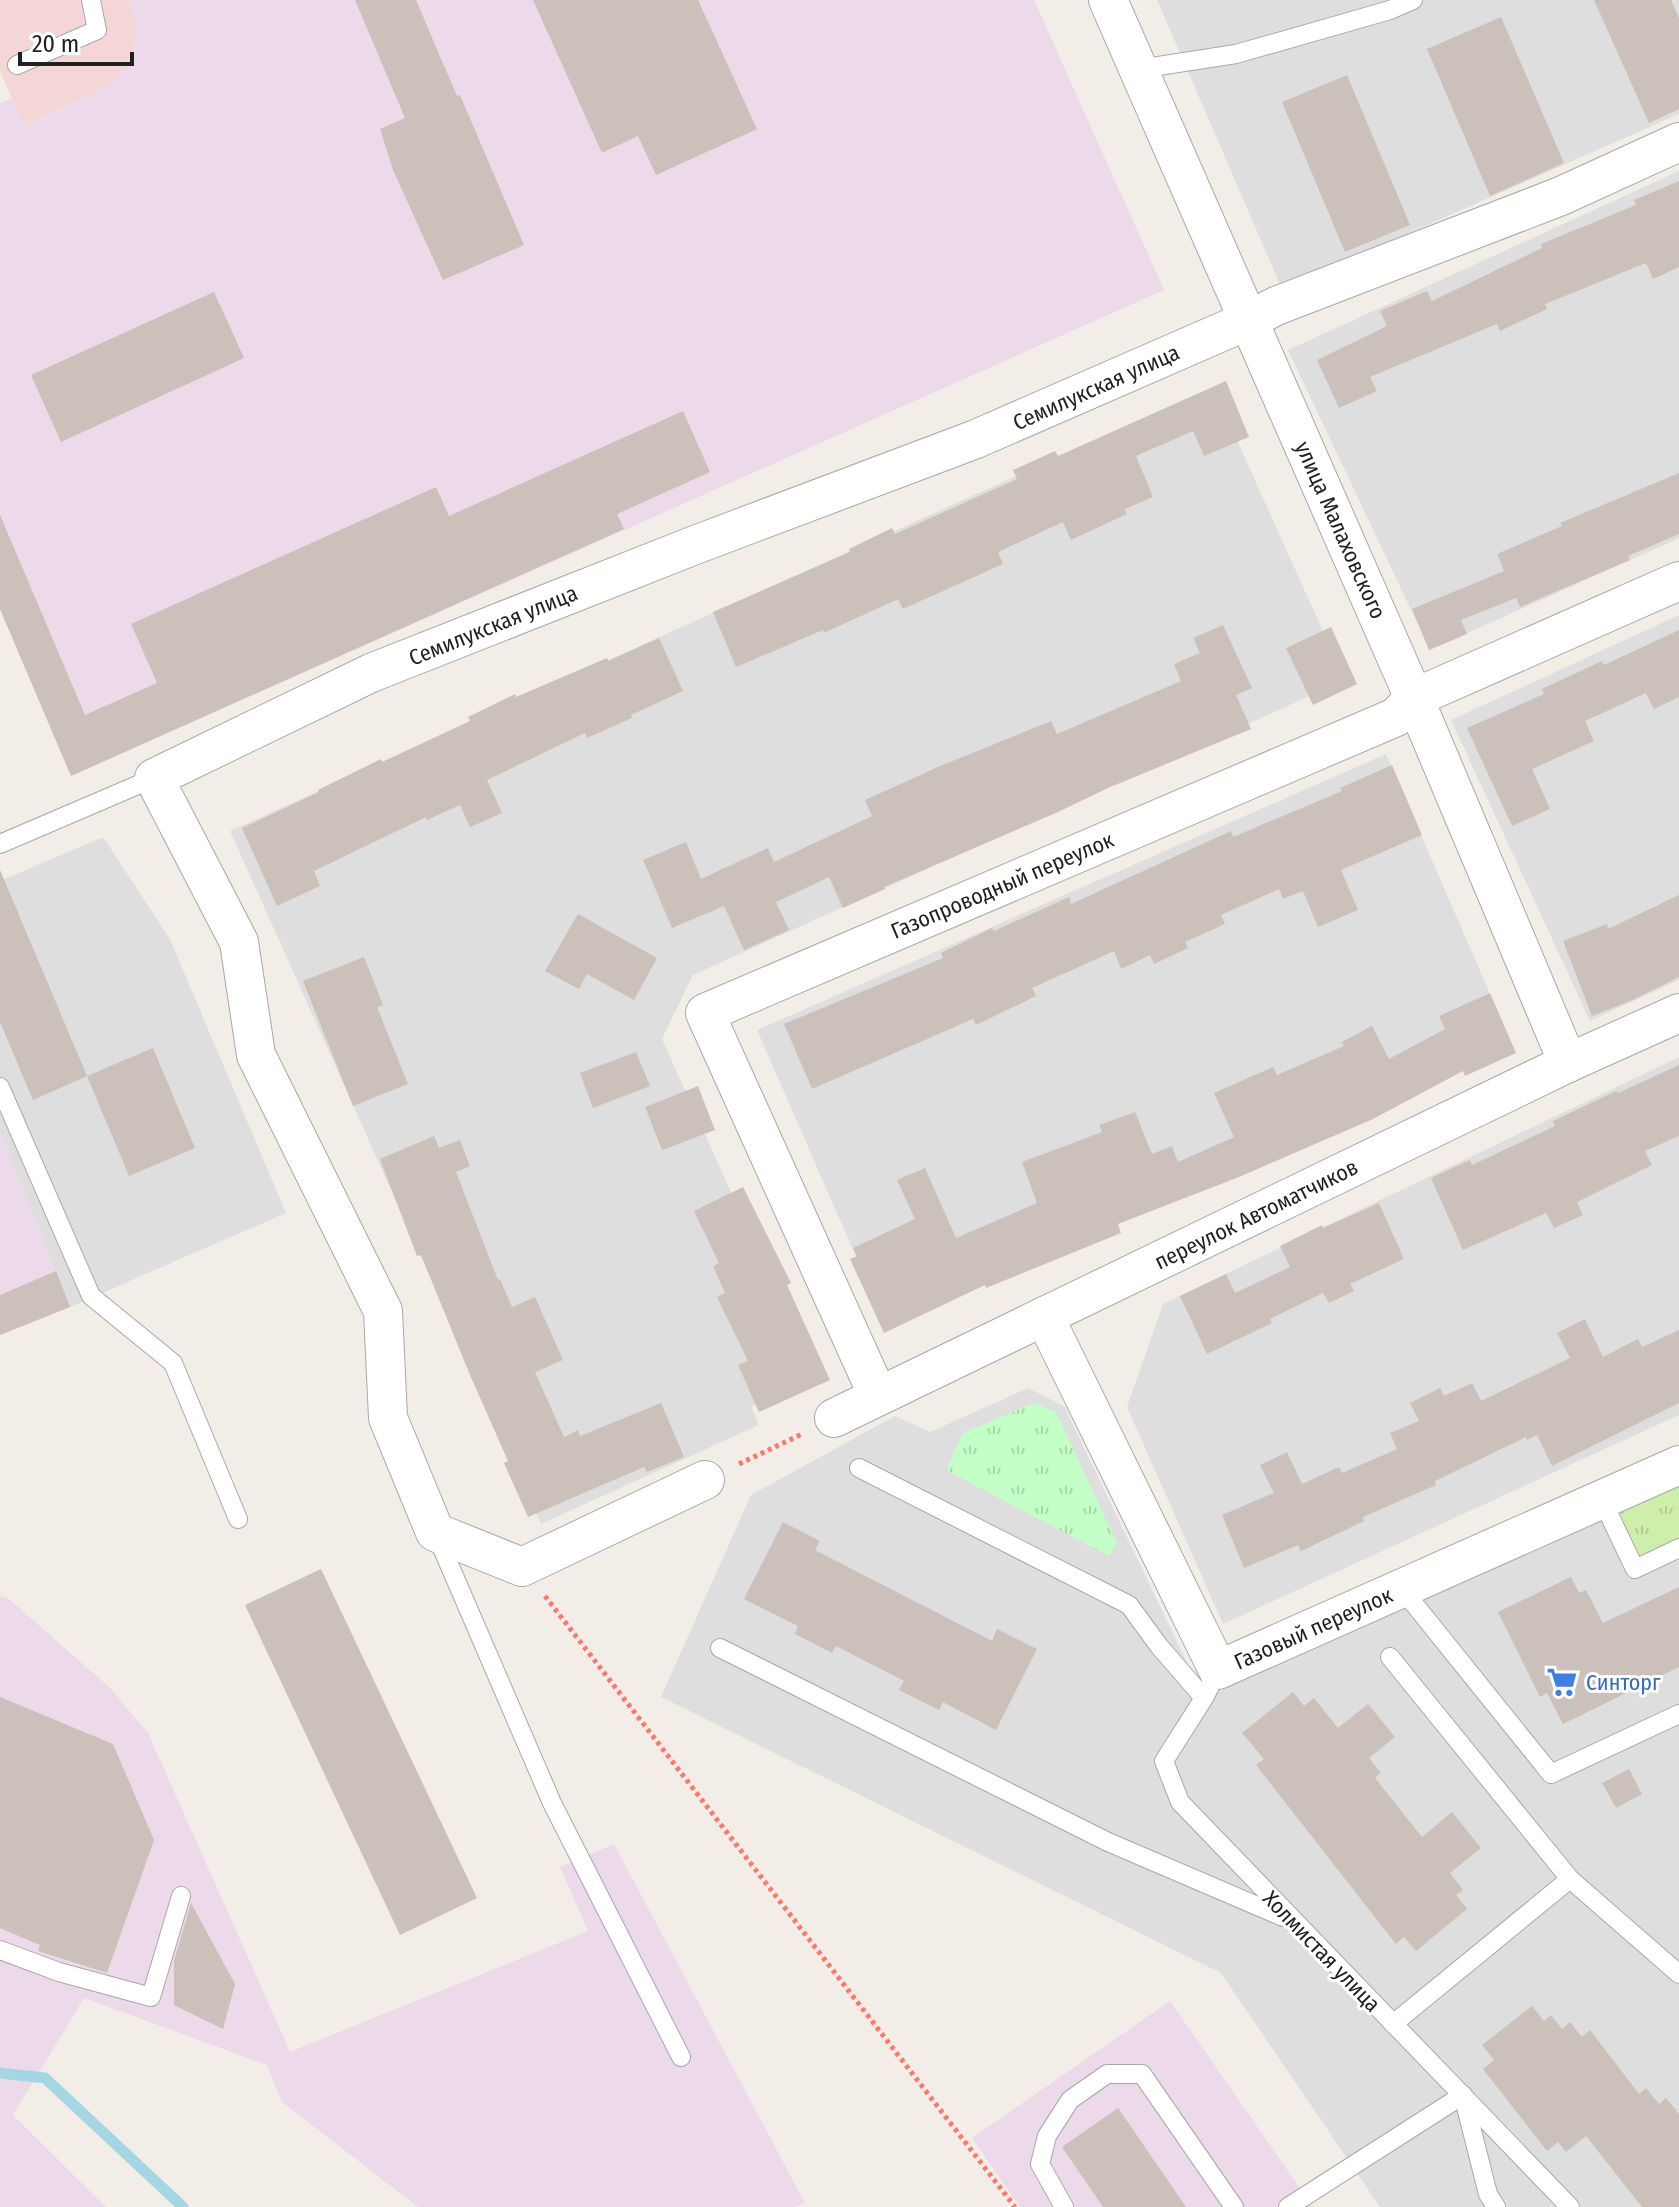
<svg xmlns="http://www.w3.org/2000/svg" width="1679" height="2207" viewBox="0 0 1679 2207" font-family="'Fira Sans Condensed',sans-serif">
<style>
.residential{fill:#dfdede}
.commercial{fill:#f4d6d6}
.industrial{fill:#ecd9e9}
.grass{fill:url(#grass-tufts)}
.park{fill:url(#park-tufts)}
.lines{fill:none;stroke-linecap:round;stroke-linejoin:round}
.stream{stroke:#a4d7e3;stroke-width:11}
.building{fill:#cbc0ba}
.service-casing{stroke:#a8a8a8;stroke-width:20}
.minor-casing{stroke:#a8a8a8;stroke-width:40}
.path{stroke:#ff766b;stroke-width:5;stroke-dasharray:4 4;stroke-linecap:butt}
.service{stroke:#fff;stroke-width:18}
.minor{stroke:#fff;stroke-width:38}
.labels{text-anchor:middle;stroke-width:6;stroke-linejoin:round;paint-order:stroke}
.street-label{font-size:22px;fill:#212121;stroke:#fff}
.shop-label{font-size:22px;fill:#366cbe;stroke:#fff;text-anchor:start}
</style>
<defs>
<pattern id="grass-tufts" width="24" height="20" patternUnits="userSpaceOnUse" patternTransform="scale(2)"><rect width="24" height="20" fill="#ceefaa"/><path d="M3 7l-1-3M5 7V3M7 7l1-3M15 17l-1-3M17 17v-4M19 17l1-3" fill="none" stroke="#b1cd92"/></pattern>
<pattern id="park-tufts" width="24" height="20" patternUnits="userSpaceOnUse" patternTransform="scale(2)"><rect width="24" height="20" fill="#c2fec5"/><path d="M3 7l-1-3M5 7V3M7 7l1-3M15 17l-1-3M17 17v-4M19 17l1-3" fill="none" stroke="#a6d9a9"/></pattern>
</defs>
<rect width="100%" height="100%" fill="#f2eee7"/>
<!-- residential -->
<g class="residential">
<polygon points="1157,0 1679,0 1679,114 1282,289"/>
<polygon points="1679,171 1679,538 1430,650 1288,350"/>
<polygon points="1213,387 1345,680 693,975 662,1039 815,1378 751,1407 759,1425 541,1524 230,831"/>
<polygon points="1679,615 1679,980 1590,1021 1451,720"/>
<polygon points="1386,754 1513,1047 885,1323 757,1030"/>
<polygon points="103,837 170,939 286,1213 70,1307 0,1133 0,881"/>
<polygon points="1679,1057 1679,1415 1223,1624 1127,1407 1163,1304"/>
<polygon points="1028,1388 1064,1406 1204,1698 1679,1475 1679,2207 1380,2207 1221,1973 661,1697 751,1495 895,1416 930,1432"/>
</g>
<!-- commercial -->
<polygon class="commercial" points="0,0 130,0 136,24 133,60 111,84 24,126 0,71"/>
<!-- industrial -->
<g class="industrial">
<polygon points="129,0 1034,0 1164,290 71,776 0,609 0,103 12,98 25,126 111,84 133,60 136,24"/>
<polygon points="0,1133 70,1307 0,1335"/>
<polygon points="0,1596 8,1598 109,1687 148,1733 290,2052 588,1931 560,1867 614,1844 805,2203 795,2207 418,2207 282,2102 267,2065 84,1998 13,2115 106,2207 0,2207"/>
<polygon points="1170,2001 1313,2207 1020,2207 972,2138"/>
</g>
<!-- grass -->
<polygon class="grass" points="1679,1465 1679,1548 1635,1569 1602,1500"/>
<!-- park -->
<polygon class="park" points="1034,1403 1056,1412 1117,1543 1109,1556 946,1470 963,1433"/>
<g class="lines">
<!-- stream -->
<polyline class="stream" points="0,2073 45,2078 183,2207"/>
</g>
<!-- building -->
<g class="building">
<polygon points="355,0 416,0 457,96 460,95 524,245 443,280 393,170 380,129 405,118"/>
<polygon points="533,0 698,0 757,129 656,175 638,136 602,153"/>
<polygon points="1594,0 1671,0 1679,18 1679,109 1649,123"/>
<polygon points="1501,17 1564,163 1490,196 1427,49"/>
<polygon points="1347,75 1410,225 1345,252 1282,102"/>
<polygon points="1679,181 1679,267 1653,279 1646,263 1545,304 1547,309 1500,331 1497,324 1370,377 1377,391 1339,408 1317,360 1387,326 1380,311 1427,291 1432,301 1542,248 1541,244 1636,205 1634,200"/>
<polygon points="214,292 244,358 61,442 31,375"/>
<polygon points="1226,381 1249,437 1204,456 1193,431 1136,456 1153,497 1125,509 1127,514 1071,540 1063,522 998,552 1003,564 903,609 898,599 824,633 823,630 736,667 713,612 850,552 849,549 892,528 895,534 1017,479 1013,470 1055,451 1058,456"/>
<polygon points="683,411 710,472 617,514 624,529 71,776 0,609 0,515 85,715 157,683 131,624 436,487 449,516"/>
<polygon points="1679,473 1679,534 1628,556 1630,560 1520,607 1516,598 1461,620 1467,634 1429,650 1412,609 1504,571 1497,554 1562,526 1560,523"/>
<polygon points="1223,625 1252,688 1236,695 1251,729 1108,788 1058,812 884,887 885,889 843,908 829,877 776,902 789,930 744,950 724,906 672,928 643,860 686,842 701,879 768,848 774,862 872,816 865,800 938,767 1051,721 1057,734 1181,681 1174,664 1200,653 1193,638"/>
<polygon points="1331,627 1357,684 1313,705 1286,648"/>
<polygon points="1679,630 1679,697 1654,709 1646,693 1585,721 1594,741 1532,769 1550,809 1512,826 1467,728 1544,694 1542,689 1602,661 1604,665"/>
<polygon points="659,638 683,691 631,715 632,718 587,738 585,733 487,780 502,813 470,827 460,805 427,820 426,817 314,871 320,886 277,906 242,828 319,792 318,790 381,759 382,762 470,721 468,717 515,694 516,697 607,658 608,661"/>
<polygon points="1392,765 1422,835 1341,870 1358,910 1318,927 1303,891 1283,899 1279,889 1221,915 1225,924 1185,942 1188,948 1154,964 1150,955 1121,969 1114,951 1032,988 1036,996 976,1025 973,1019 812,1089 784,1024 943,958 941,953 992,928 994,931 1069,897 1071,904 1231,831 1233,837 1342,791 1340,788"/>
<polygon points="0,870 87,1076 33,1100 0,1022"/>
<polygon points="1679,895 1679,977 1635,999 1592,1016 1563,941 1607,924 1608,929"/>
<polygon points="578,914 657,958 634,1000 587,974 579,989 545,971"/>
<polygon points="364,957 383,1005 377,1007 408,1084 353,1106 303,981"/>
<polygon points="1490,993 1516,1053 1465,1076 1463,1071 1373,1119 1239,1177 1118,1224 1121,1233 986,1288 985,1285 884,1333 850,1259 857,1256 853,1248 915,1219 897,1180 925,1168 956,1238 1037,1203 1022,1162 1102,1132 1099,1125 1135,1112 1152,1154 1172,1146 1178,1162 1234,1137 1214,1093 1273,1067 1277,1075 1344,1046 1342,1042 1372,1026 1389,1059 1445,1029 1439,1016"/>
<polygon points="153,1048 195,1148 129,1176 87,1076"/>
<polygon points="636,1052 650,1086 593,1108 580,1073"/>
<polygon points="1679,1065 1679,1136 1645,1151 1652,1165 1577,1202 1583,1215 1554,1228 1546,1213 1463,1250 1431,1178 1470,1160 1472,1165 1555,1126 1553,1121 1616,1091 1618,1093"/>
<polygon points="698,1086 715,1130 662,1150 645,1107"/>
<polygon points="434,1136 439,1148 460,1140 470,1166 456,1172 498,1280 500,1279 512,1307 535,1297 563,1360 535,1372 564,1437 578,1430 580,1436 661,1403 684,1457 647,1472 644,1467 528,1517 504,1463 508,1461 470,1375 421,1255 417,1256 380,1159"/>
<polygon points="743,1187 791,1283 787,1285 830,1380 759,1412 738,1365 748,1361 717,1297 725,1293 713,1266 719,1263 694,1211"/>
<polygon points="1379,1203 1404,1259 1350,1284 1354,1291 1329,1303 1323,1293 1270,1319 1272,1323 1207,1354 1180,1296 1226,1274 1235,1293 1290,1267 1280,1246 1322,1225 1323,1228"/>
<polygon points="56,1271 70,1307 0,1335 0,1295"/>
<polygon points="1585,1319 1603,1357 1638,1339 1642,1347 1679,1330 1679,1403 1552,1466 1537,1435 1527,1440 1526,1437 1435,1481 1436,1485 1363,1517 1364,1521 1301,1551 1298,1545 1244,1568 1222,1515 1274,1493 1260,1465 1287,1452 1302,1484 1339,1467 1342,1473 1397,1449 1390,1433 1419,1421 1410,1403 1440,1388 1444,1396 1472,1383 1481,1401 1570,1358 1557,1333"/>
<polygon points="783,1522 820,1541 815,1550 992,1641 997,1629 1037,1649 996,1730 943,1702 939,1710 899,1690 904,1681 836,1646 832,1653 795,1634 798,1626 744,1599"/>
<polygon points="321,1569 477,1898 400,1935 245,1605"/>
<polygon points="1571,1577 1579,1593 1586,1590 1603,1623 1679,1587 1679,1667 1563,1724 1547,1693 1540,1697 1498,1612"/>
<polygon points="1293,1692 1304,1706 1314,1698 1338,1728 1368,1704 1395,1737 1369,1758 1381,1773 1375,1778 1422,1837 1452,1812 1481,1848 1450,1873 1463,1890 1456,1895 1467,1909 1416,1951 1404,1937 1396,1944 1256,1765 1264,1759 1242,1733"/>
<polygon points="0,1697 113,1744 154,1840 107,1973 38,1951 40,1945 0,1928"/>
<polygon points="1629,1769 1642,1794 1616,1808 1602,1783"/>
<polygon points="191,1903 235,1984 223,2029 174,2005 174,1961"/>
<polygon points="1532,2006 1544,2021 1551,2015 1562,2029 1570,2022 1582,2037 1590,2030 1639,2094 1646,2088 1659,2104 1666,2098 1679,2114 1679,2207 1642,2207 1586,2136 1566,2152 1558,2142 1547,2151 1483,2069 1494,2060 1482,2045"/>
<polygon points="1118,2108 1186,2207 1103,2207 1062,2147"/>
</g>
<g class="lines">
<!-- service casing -->
<g class="service-casing">
<g id="service">
<polyline points="17,65 97,30 91,0"/>
<polyline points="1139,69 1236,54 1390,10 1413,0"/>
<polyline points="0,844 154,778"/>
<polyline points="0,1087 91,1296 173,1363 238,1519"/>
<polyline points="859,1468 1129,1605 1159,1646 1204,1698"/>
<polyline points="1602,1500 1635,1569 1679,1548"/>
<polyline points="436,1534 552,1803 681,2057"/>
<polyline points="1402,1589 1551,1774 1679,1714"/>
<polyline points="720,1648 1108,1842 1283,1917"/>
<polyline points="1390,1657 1570,1879 1679,1974"/>
<polyline points="1218,1670 1204,1698 1164,1761 1180,1802 1570,2207"/>
<polyline points="0,1950 59,1972 151,1997 181,1896"/>
<polyline points="1393,2024 1570,1879"/>
<polyline points="1064,2207 1040,2164 1047,2136 1070,2100 1107,2074 1142,2074 1234,2207"/>
<polyline points="1288,2207 1463,2095 1488,2194 1496,2207"/>
</g>
</g>
<!-- minor casing -->
<g class="minor-casing">
<g id="minor">
<polyline points="1108,0 1414,698 1568,1063"/>
<polyline points="1044,1316 1218,1670 1679,1465"/>
<polyline points="878,1396 705,1013 1396,717 1414,698 1679,581"/>
<polyline points="834,1418 1568,1063 1679,1013"/>
<polyline points="705,1480 522,1567 435,1532 388,1418 383,1311 256,1055 239,942 154,778 371,673 695,545 976,439 1249,320 1276,306 1561,196 1679,142"/>
</g>
</g>
<!-- path -->
<g class="path">
<polyline points="739,1464 802,1434"/>
<polyline points="545,1596 1015,2207"/>
</g>
<!-- service -->
<use href="#service" class="service"/>
<!-- minor -->
<use href="#minor" class="minor"/>
</g>
<!-- icons -->
<defs>
<g id="supermarket-bare" transform="scale(2.4)"><path d="M-6-5.5h2.5l.6 2H6L4.5 2H-2.5L-4.4-4H-6ZM-1.5 3.2a1.3 1.3 0 1 0 .1 0ZM3 3.2a1.3 1.3 0 1 0 .1 0Z" fill="#3f7fe0" stroke="#fff" stroke-width="2.5" paint-order="stroke"/></g>
</defs>
<g fill-rule="evenodd">
<use href="#supermarket-bare" x="1562" y="1682"/>
</g>
<g class="labels">
<!-- street labels -->
<g class="street-label">
<text transform="translate(1096 387) rotate(-24)" y="8">Семилукская улица</text>
<text transform="translate(1341 530) rotate(66)" y="8">улица Малаховского</text>
<text transform="translate(493 625) rotate(-22)" y="8">Семилукская улица</text>
<text transform="translate(1002 885) rotate(-23)" y="8">Газопроводный переулок</text>
<text transform="translate(1256 1214) rotate(-26)" y="8">переулок Автоматчиков</text>
<text transform="translate(1313 1628) rotate(-24)" y="8">Газовый переулок</text>
<text transform="translate(1322 1951) rotate(46)" y="8">Холмистая улица</text>
</g>
<!-- shop labels -->
<g class="shop-label">
<text x="1586" y="1690">Синторг</text>
</g>
</g>
<!-- scale -->
<path d="M20 52v12h112v-12" fill="none" stroke="#212121" stroke-width="4"/>
<text x="32" y="52" font-size="24" fill="#212121" stroke="#ffffff" stroke-width="6" paint-order="stroke">20 m</text>
</svg>
